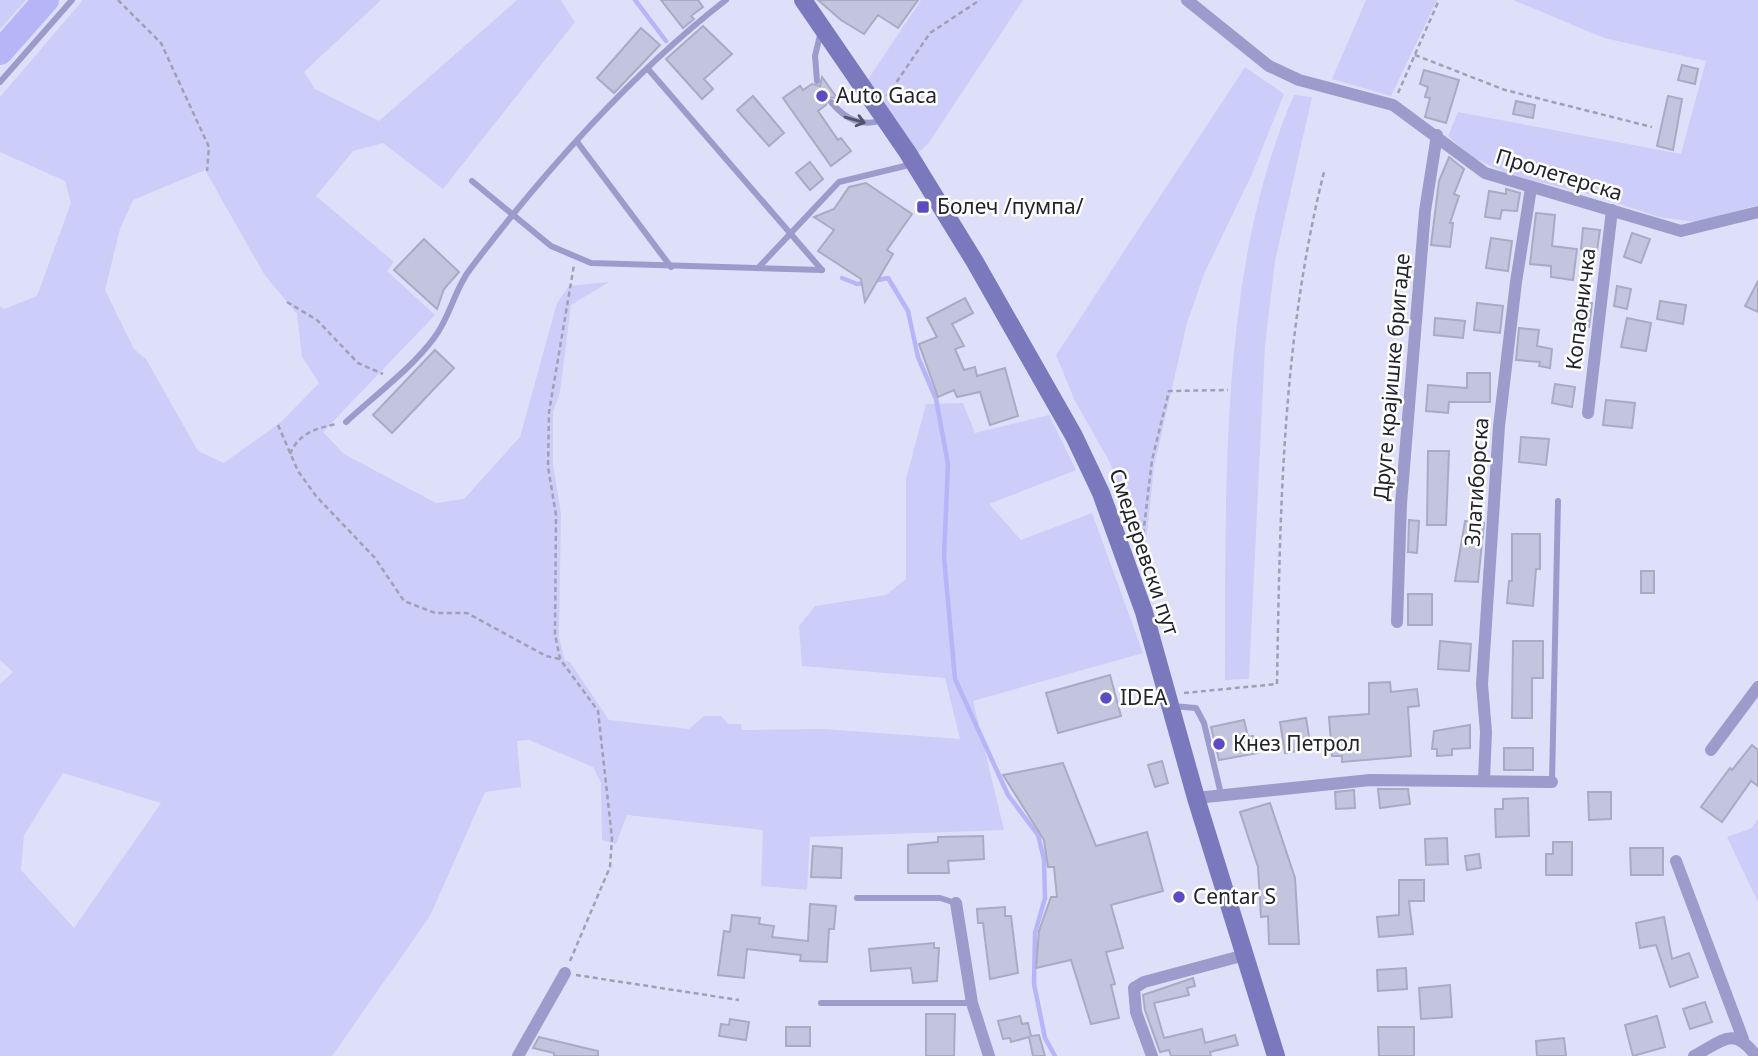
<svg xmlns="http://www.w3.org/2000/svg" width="1758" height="1056" viewBox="0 0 1758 1056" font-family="'Noto Sans',sans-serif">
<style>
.green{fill:#cccdf9;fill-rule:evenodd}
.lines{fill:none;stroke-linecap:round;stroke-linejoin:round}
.stream{stroke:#b5b5f7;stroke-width:4.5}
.river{stroke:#b5b5f7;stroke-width:26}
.building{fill:#c3c4de;stroke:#a9aac3;stroke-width:2}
.path{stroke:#9ea0b4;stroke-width:2.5;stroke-dasharray:5 3.5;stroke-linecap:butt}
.service{stroke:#9c9ccc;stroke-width:6}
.minor{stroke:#9c9ccc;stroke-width:12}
.secondary{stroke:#7b79be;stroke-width:18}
.oneway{stroke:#53536d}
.poi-dot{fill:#5c4cc4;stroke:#fff;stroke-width:2.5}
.labels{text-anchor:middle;stroke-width:5;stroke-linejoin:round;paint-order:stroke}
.poi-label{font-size:21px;fill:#23232d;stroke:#fff;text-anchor:start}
.street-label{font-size:21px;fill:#23232d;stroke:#fff}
</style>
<rect width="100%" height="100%" fill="#dee0fa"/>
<!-- green -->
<g class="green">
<polygon points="0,0 26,0 0,29"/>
<path d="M83 0H381L304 72 315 89 379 121 517 0H561L575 22 443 189 383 143 353 151 316 196 394 262 387 271 435 315 323 432 344 454 436 503 464 499 520 437 557 303 569 286 609 282 571 305 560 392 553 412V464L561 514 559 637 565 661 570 662 609 720 689 729 704 716H721L728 724H741L742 730 824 729 960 739 945 678 802 666 799 626 815 606 886 595 906 579V479L926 404 963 403 975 433 1049 415 1076 470 989 504 1021 540 1092 513 1143 653 973 701 1004 830 810 837 807 890 761 886 763 830 627 815 616 844 602 840 601 783 593 767 529 740 517 741 521 787 485 792 430 916 332 1056H0V684L13 672 0 660V306L4 309 37 296 71 203 65 181 0 152V97ZM205 170 264 274 297 314 302 357 319 383 281 422 224 463 198 451 146 359 134 349 105 290 120 229 133 200ZM63 773 161 803 74 928 21 870 24 835Z"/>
<polygon points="921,0 1023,0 928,144 917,154 867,81"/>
<polygon points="1366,0 1437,0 1391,96 1332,79"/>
<polygon points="1513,0 1758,0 1758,205 1696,222 1659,217 1592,195 1508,174 1472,157 1448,136 1458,112 1681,154 1706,61 1604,38"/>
<polygon points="1245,67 1284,94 1252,174 1204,274 1187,323 1154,467 1145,552 1109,461 1075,401 1056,355"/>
<path d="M1294 95 1312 97 1275 261 1265 346 1249 679 1225 680C1226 494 1218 268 1294 95Z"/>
<polygon points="1758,819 1758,902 1727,837 1752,828"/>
</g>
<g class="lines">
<!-- stream -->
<g class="stream">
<polyline points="635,0 666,41"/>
<polyline points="842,278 857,284 865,283"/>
<polyline points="873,281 888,278 908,311 918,357 936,399 948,464 944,557 955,679 1008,795 1038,835 1044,859 1045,898 1035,933 1034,984 1045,1038 1055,1056"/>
</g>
<!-- river -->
<polyline class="river" points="0,52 46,0"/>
</g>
<!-- building -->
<g class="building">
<polygon points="661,0 698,0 703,7 691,16 694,19 683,28"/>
<polygon points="818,0 918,0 898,28 878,15 864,34 841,20"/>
<polygon points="703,26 732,54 704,79 713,89 702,99 666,59"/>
<polygon points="641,28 660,45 614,93 597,78"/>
<polygon points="1682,65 1698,69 1695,84 1678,80"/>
<polygon points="1424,70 1459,80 1446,123 1425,117 1430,98 1425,97 1428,87 1420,84"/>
<polygon points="822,77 837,98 828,97 826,105 818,111 838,140 841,138 851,151 831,166 783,98 800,86 803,90 812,84 820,86"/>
<polygon points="753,96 784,133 769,146 737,110"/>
<polygon points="1668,96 1682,99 1673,150 1657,146"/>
<polygon points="1516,101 1535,105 1533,118 1513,114"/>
<polygon points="1449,157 1464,169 1454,194 1459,196 1450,223 1453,223 1450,247 1431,245 1439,181"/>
<polygon points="810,162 823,179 810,190 796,173"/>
<polygon points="866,183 912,214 887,250 893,254 865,302 861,279 818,251 834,230 814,217 834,209 849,187"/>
<polygon points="1506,189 1520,193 1517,211 1502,210 1500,219 1485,217 1489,191 1506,194"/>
<polygon points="1536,213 1555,215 1552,246 1577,249 1573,280 1551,277 1551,266 1530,264"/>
<polygon points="1583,228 1600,230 1597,251 1581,249"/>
<polygon points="1632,233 1650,239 1641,263 1624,257"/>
<polygon points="1491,238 1512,241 1508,271 1486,268"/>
<polygon points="424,239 459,272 444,289 437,309 394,270"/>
<polygon points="1758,281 1758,312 1745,306"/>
<polygon points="1617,286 1631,289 1627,309 1614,306"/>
<polygon points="965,298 973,313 952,324 964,346 955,349 964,370 975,367 977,376 1005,368 1018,416 990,425 980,392 957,397 954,390 938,397 919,344 937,337 927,318"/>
<polygon points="1578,301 1592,303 1589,327 1574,325"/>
<polygon points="1660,301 1686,305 1683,324 1657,319"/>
<polygon points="1477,303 1503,306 1500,333 1474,330"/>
<polygon points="1435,318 1465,321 1463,338 1434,335"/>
<polygon points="1627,318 1651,323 1646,351 1621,347"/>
<polygon points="1519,328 1539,330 1537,346 1552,349 1550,368 1539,366 1540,362 1516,360"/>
<polygon points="435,350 454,368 392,433 373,415"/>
<polygon points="1467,373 1490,373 1490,402 1449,402 1448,413 1426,411 1428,385 1467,388"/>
<polygon points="1555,384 1575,387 1572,407 1552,403"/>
<polygon points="1606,400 1635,403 1632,428 1603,425"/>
<polygon points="1521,437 1549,439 1546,465 1519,462"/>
<polygon points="1428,451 1449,451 1446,525 1427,525"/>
<polygon points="1409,520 1419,521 1417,553 1408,552"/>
<polygon points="1465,521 1484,523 1478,582 1455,581"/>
<polygon points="1512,534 1540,534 1540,569 1536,569 1533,606 1507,603 1509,581 1512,581"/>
<rect x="1641" y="571" width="13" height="22"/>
<rect x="1408" y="594" width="24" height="31"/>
<polygon points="1440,641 1471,644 1469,671 1438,669"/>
<polygon points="1513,641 1543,641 1543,678 1532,678 1532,718 1512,718"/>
<polygon points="1110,675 1121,716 1058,733 1046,693"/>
<polygon points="1390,682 1391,692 1417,689 1419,706 1408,707 1411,756 1342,762 1342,756 1332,756 1329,717 1369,714 1369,683"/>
<polygon points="1306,718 1311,749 1285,753 1280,722"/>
<polygon points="1244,720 1248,737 1253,736 1258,753 1219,760 1211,727"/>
<polygon points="1470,725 1470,748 1452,749 1452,755 1437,756 1437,749 1432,749 1434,731"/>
<polygon points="1752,745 1758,750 1758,786 1751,781 1722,822 1701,807 1730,768 1732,770"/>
<rect x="1504" y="748" width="29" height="22"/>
<polygon points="1162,761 1168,783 1155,787 1148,765"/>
<polygon points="1063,763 1096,846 1147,832 1163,891 1111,905 1123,948 1106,952 1115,984 1111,985 1119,1018 1091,1024 1071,960 1036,968 1039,931 1051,897 1057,897 1054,867 1048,867 1044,840 1003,775"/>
<polygon points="1378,789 1408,789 1410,804 1380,808"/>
<polygon points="1354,790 1355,808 1336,809 1335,792"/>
<polygon points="1588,792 1611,792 1611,819 1589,820"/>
<polygon points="1528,798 1529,836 1496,837 1495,809 1503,809 1503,799"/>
<polygon points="1270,803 1295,878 1299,944 1269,944 1268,916 1261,917 1258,867 1240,812"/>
<polygon points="983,836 984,859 948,861 949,873 908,873 908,845 938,842 938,837"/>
<polygon points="1447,838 1448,864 1426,865 1425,839"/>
<polygon points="1553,842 1572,842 1572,875 1546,875 1546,854 1553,854"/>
<polygon points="813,846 842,848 841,878 811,877"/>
<polygon points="1630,848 1663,848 1663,875 1631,875"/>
<polygon points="1479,854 1481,868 1467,870 1465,856"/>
<polygon points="1399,880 1424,880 1424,901 1409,901 1413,934 1379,937 1377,917 1399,915"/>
<polygon points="810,904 836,906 834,929 829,929 827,962 800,961 801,955 747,949 744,978 718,975 724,931 730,932 732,915 760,918 759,924 774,926 772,937 808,941"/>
<polygon points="1005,907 1005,916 1011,916 1018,973 990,979 983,923 978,923 977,909"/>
<polygon points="1664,917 1672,959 1689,953 1698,977 1670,987 1656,945 1640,948 1636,923"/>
<polygon points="934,943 934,948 939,948 937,981 913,983 911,968 871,971 869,949"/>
<polygon points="1406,968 1407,989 1378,991 1377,970"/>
<polygon points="1193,978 1195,986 1187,988 1189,995 1154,1003 1164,1038 1202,1029 1205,1043 1235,1035 1238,1045 1210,1052 1211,1056 1171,1056 1169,1050 1160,1052 1145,1010 1143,995"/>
<polygon points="1450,985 1452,1017 1421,1019 1419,988"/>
<polygon points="1705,1002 1712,1022 1690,1029 1683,1009"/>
<polygon points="926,1014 955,1014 954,1056 926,1056"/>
<polygon points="1020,1016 1022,1024 1028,1023 1031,1036 1039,1035 1045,1056 1033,1056 1029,1037 1011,1042 1010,1038 1003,1039 998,1021"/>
<polygon points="1657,1016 1665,1047 1633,1056 1625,1025"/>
<polygon points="730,1019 749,1022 746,1040 719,1036 721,1024 729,1025"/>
<rect x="786" y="1027" width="24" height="19"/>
<polygon points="1378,1027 1414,1027 1414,1056 1379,1056"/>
<polygon points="539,1037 598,1051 598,1056 554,1056 554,1053 533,1048"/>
<polygon points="1564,1038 1566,1056 1537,1056 1536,1041"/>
</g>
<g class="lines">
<!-- path -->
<g class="path">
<polyline points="118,0 161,43 209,147 207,171"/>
<polyline points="1415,55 1505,90 1652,127"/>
<polyline points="1398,93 1439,0"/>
<polyline points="887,96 930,33 980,0"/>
<polyline points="287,302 317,320 358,363 383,374"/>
<polyline points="278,425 298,471 316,496 375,558 404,601 435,613 467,613 546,656 560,659"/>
<path d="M290 454C299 433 316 428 337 424"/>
<polyline points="1137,549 1142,544 1152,460 1169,391 1228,390"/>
<path d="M1184 693 1277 684C1280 512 1282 339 1324 172"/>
<polyline points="570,961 610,867 612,838 598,711 560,659 555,634 556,515 548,467 549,412 574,265"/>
<polyline points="576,975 739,1000"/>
</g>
<!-- service -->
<g class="service">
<polyline points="648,69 822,270"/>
<polyline points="817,81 815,56 821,31"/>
<polyline points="0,82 72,0"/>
<path d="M831 102C846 120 861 127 884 120"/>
<polyline points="578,143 671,267"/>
<polyline points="472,181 551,246 591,263 822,270"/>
<polyline points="758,268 839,182 913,164"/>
<path d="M346 422C374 396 412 368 434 338 451 316 454 289 471 268 542 174 633 72 726 0"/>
<polyline points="1172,706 1196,708 1204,723 1221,794"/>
<polyline points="1552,782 1558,501"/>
<polyline points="857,898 940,898 956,903"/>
<polyline points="821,1003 972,1003"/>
</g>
<!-- minor -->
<g class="minor">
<polyline points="1187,0 1269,66 1299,80 1393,105 1485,173 1681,231 1758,212"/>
<polyline points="1588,413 1612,210"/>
<polyline points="1397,622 1401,504 1425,211 1437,135"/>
<polyline points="1711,750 1758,687"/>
<polyline points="1484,780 1486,732 1482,684 1499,426 1516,282 1531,188"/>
<polyline points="1196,798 1370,780 1552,782"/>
<polyline points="1676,861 1743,1039"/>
<polyline points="956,903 972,1003 989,1056"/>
<polyline points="518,1056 565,973"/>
<polyline points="1152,1056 1136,1012 1134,988 1144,982 1245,955"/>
<path d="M1694 1056C1723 1041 1733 1025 1756 1056"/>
</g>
<!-- secondary -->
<polyline class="secondary" points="803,0 908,153 975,262 1074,436 1101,493 1144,612 1196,798 1276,1056"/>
</g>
<!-- one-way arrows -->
<defs><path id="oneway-shaft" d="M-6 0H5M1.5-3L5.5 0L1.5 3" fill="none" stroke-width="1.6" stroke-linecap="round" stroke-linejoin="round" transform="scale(1.75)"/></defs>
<use class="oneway" href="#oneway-shaft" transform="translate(855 120) rotate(16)"/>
<!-- markers -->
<g class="poi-dot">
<circle cx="822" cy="96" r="7"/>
<rect x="916" y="200" width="14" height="14" rx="3.5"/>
<circle cx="1106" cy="698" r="7"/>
<circle cx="1219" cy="744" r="7"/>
<circle cx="1179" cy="897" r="7"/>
</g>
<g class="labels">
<!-- poi labels -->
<g class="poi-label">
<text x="836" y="103">Auto Gaca</text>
<text x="937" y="214">Болеч /пумпа/</text>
<text x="1120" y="705">IDEA</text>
<text x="1233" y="751">Кнез Петрол</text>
<text x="1193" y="904">Centar S</text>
</g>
<!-- street labels -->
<g class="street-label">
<text transform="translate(1559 175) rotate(17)" y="7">Пролетерска</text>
<text transform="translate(1581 309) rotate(-83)" y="7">Копаоничка</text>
<text transform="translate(1392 377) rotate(-85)" y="7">Друге крајишке бригаде</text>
<text transform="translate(1477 482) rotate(-86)" y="7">Златиборска</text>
<text transform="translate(1144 552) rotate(71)" y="7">Смедеревски пут</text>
</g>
</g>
</svg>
